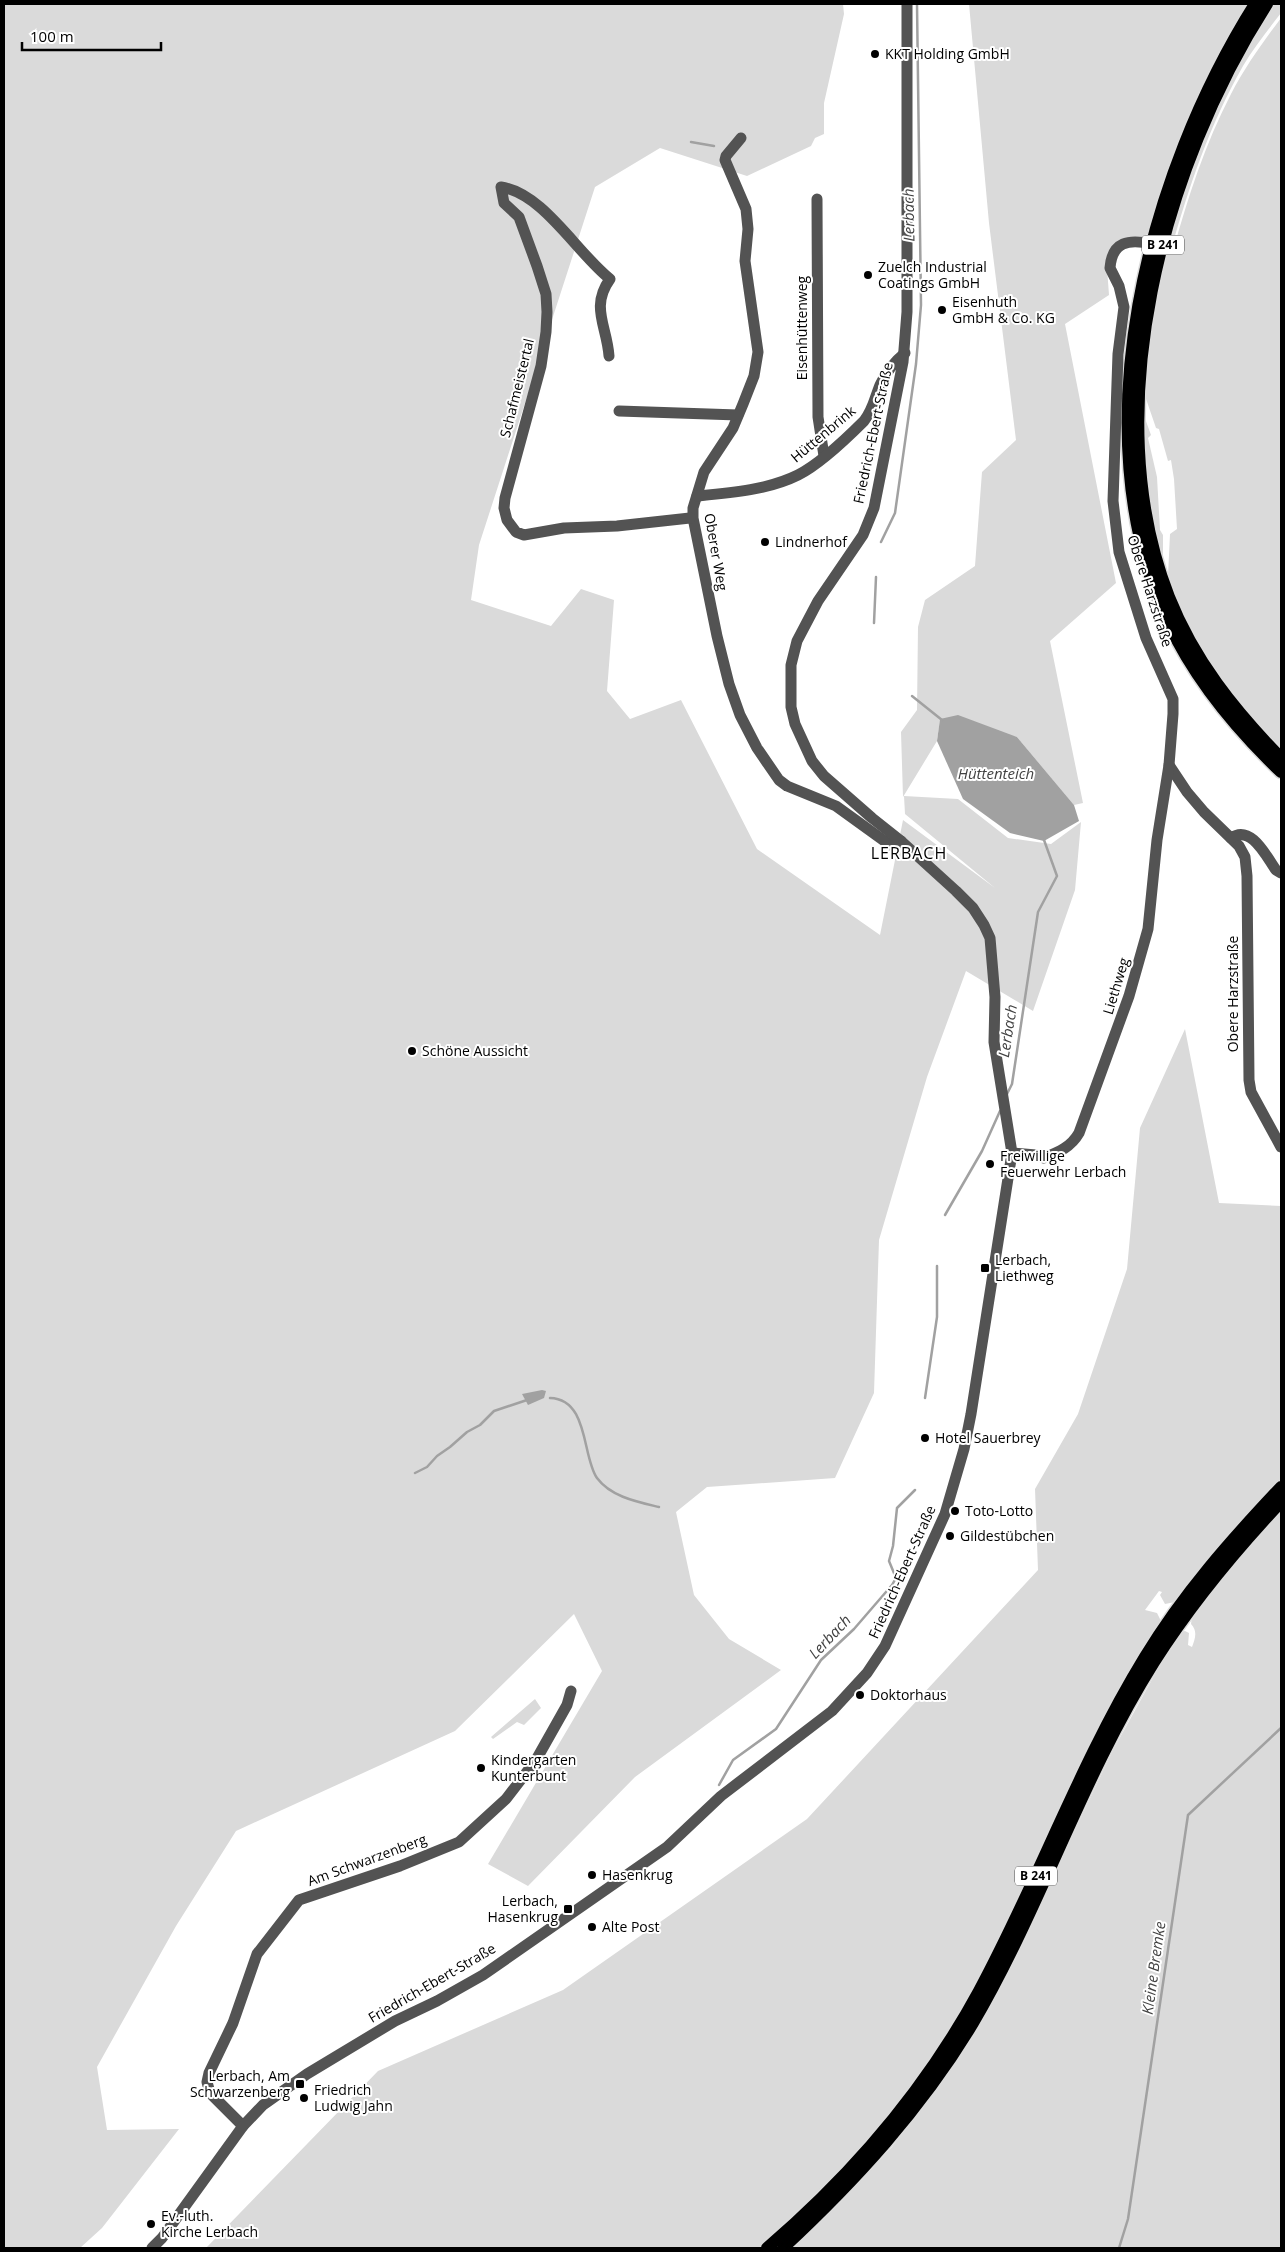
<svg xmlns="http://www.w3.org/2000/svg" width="1285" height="2252" viewBox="0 0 1285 2252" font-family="'Open Sans',sans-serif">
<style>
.green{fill:#dadada}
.water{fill:#a1a1a1}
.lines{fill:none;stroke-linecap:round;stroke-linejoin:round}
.stream{stroke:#a1a1a1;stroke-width:2.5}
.major-casing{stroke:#dbdbdb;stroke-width:15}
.minor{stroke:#535353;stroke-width:11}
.major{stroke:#000;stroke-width:12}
.poi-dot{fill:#000;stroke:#fff;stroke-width:2}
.labels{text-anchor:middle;stroke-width:4;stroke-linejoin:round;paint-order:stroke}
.shield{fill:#fff;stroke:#4c4c4c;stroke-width:1}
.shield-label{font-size:12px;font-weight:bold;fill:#000}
.poi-label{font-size:14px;fill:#000;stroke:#fff;text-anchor:start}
.street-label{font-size:14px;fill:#000;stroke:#fff}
.water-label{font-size:15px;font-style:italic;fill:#424242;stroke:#fff}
.quarter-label{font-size:16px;letter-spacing:1px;fill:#000;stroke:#fff}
</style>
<rect width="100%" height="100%" fill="#fff"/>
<!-- green -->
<g class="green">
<polygon points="4,4 843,4 844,14 824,103 824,134 815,138 811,146 747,176 660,148 595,187 479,545 471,600 551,626 581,589 614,600 607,691 630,719 681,700 757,849 880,935 903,820 995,888 905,814 904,796 958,799 1008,838 1051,844 1081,822 1075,890 1033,1011 966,971 927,1077 879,1240 874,1393 835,1478 707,1487 676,1512 694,1595 729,1639 781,1670 635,1777 528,1886 488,1864 602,1671 574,1614 455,1731 236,1831 176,1926 97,2067 107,2130 179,2129 102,2228 80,2248 4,2248"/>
<path d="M969 4H1248C1203 73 1171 153 1149 233L1141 238 1131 237 1107 268 1109 295 1065 324 1116 583 1050 641 1083 803 1074 805 1017 737 940 719 937 741 903 797 901 732 917 710 918 627 925 600 975 566 982 472 1016 440 989 223Z"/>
<path d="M1272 4H1281V13C1268 30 1254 47 1243 66 1210 124 1189 186 1171 250L1165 254 1184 189 1224 91Z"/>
<path d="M1281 18V751L1233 699 1189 632 1168 576 1170 534 1177 529 1174 479 1171 460 1168 461 1159 429 1156 428 1144 393 1157 291 1166 256 1173 251C1188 197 1205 144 1231 94 1245 67 1263 42 1281 18Z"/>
<path d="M1143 413 1151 435 1148 438 1157 477 1160 530 1163 535V558C1148 511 1144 462 1143 413Z"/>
<path d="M1185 1029 1219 1203 1281 1206V1479L1239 1524 1175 1602 1165 1604 1160 1595 1162 1592 1159 1591 1145 1610 1157 1613 1161 1621C1121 1701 1081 1780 1040 1860 1000 1940 960 2020 907 2092 865 2149 814 2202 760 2248H206L378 2071 563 1990 807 1819 1038 1570 1035 1489 1078 1414 1127 1269 1140 1128Z"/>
<path d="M1281 1510V2248H791L838 2203 892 2147 958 2056 1020 1945 1113 1750 1160 1665 1181 1632 1185 1631 1189 1633 1188 1645 1192 1647C1195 1639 1198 1631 1191 1624L1192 1616 1207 1594Z"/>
<polygon points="535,1699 541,1708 524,1725 517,1722 493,1739 491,1737"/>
</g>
<!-- water -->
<g class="water">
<polygon points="958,715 1017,737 1074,805 1079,821 1044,841 1010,833 963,799 937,741 940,719"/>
<polygon points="542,1390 546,1391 544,1398 528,1405 522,1394"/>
</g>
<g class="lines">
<!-- stream -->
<g class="stream">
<polyline points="691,142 714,146"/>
<polyline points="881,542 895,513 916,364 921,305 917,4"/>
<polyline points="874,623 876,577"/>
<polyline points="912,696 942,720"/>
<polyline points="1007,1094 1012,1084 1038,912 1057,876 1044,840"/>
<polyline points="945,1215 982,1151 1000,1111"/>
<path d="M550 1398C589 1399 582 1457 597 1478 611 1497 638 1502 659 1507"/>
<polyline points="925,1398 937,1317 937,1266"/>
<polyline points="415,1473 427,1467 437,1456 450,1447 467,1432 480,1425 494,1411 527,1400"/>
<polyline points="719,1785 733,1760 776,1729 821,1660 854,1629 892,1585 896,1578 889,1561 893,1546 897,1508 915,1490"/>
<polyline points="1119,2248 1128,2219 1188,1815 1281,1728"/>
</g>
<!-- major casing -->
<g class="major-casing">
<g id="major">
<path d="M1255 4C1148 174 1080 431 1168 622 1195 680 1235 728 1281 772"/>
<path d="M1267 4C1163 166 1096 411 1169 597 1194 660 1234 710 1281 758"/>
<path d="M767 2248C851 2176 926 2089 979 1991 1038 1882 1080 1763 1145 1657 1183 1594 1231 1540 1281 1487"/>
<path d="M783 2248C855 2181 922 2108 973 2023 1041 1907 1082 1776 1154 1662 1191 1604 1234 1552 1281 1502"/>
</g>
</g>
<!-- minor -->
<g class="minor">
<polyline points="741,138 726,156 725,160 746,209 748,229 745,261 758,352 754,376 743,404 733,428 704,472 693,508 693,518 717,636 729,684 740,715 757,748 779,780 787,786 836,806 890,845 901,841"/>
<polyline points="817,199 818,417 824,456"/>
<path d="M609 356C607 326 590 307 610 279 577 253 543 193 501 187L504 203 519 217 537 266 546 294 547 312 546 332 541 366 505 498 504 508 507 520 516 532 524 535 564 528 617 526 690 518"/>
<polyline points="619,411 738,415"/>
<path d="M697 496C730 493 768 490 798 475 820 464 846 439 864 421 873 410 875 397 880 385 886 372 894 362 905 353"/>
<polyline points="1169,765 1187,792 1204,812 1239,846 1245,857 1247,876 1249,1080 1251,1092 1281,1147"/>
<path d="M1231 838C1251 824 1266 856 1276 870L1281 873"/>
<path d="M1012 1153 1036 1155 1044 1158C1059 1152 1071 1147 1079 1133L1129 996 1148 929 1157 840 1169 765 1173 714V699L1146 638 1119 552 1113 501 1118 354 1124 307 1119 286 1110 268C1112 241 1129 239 1152 244"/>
<polyline points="243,2126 210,2093 207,2082 209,2073 233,2023 257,1954 299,1900 400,1866 459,1842 506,1799 536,1760 567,1705 571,1691"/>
<polyline points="152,2248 162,2238 243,2126 263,2105 307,2074 395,2021 437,2001 483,1975 667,1847 721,1796 832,1711 867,1673 885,1646 945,1514 964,1449 971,1414 1012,1153 994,1042 995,997 990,938 984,925 973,908 956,891 901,841 872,818 824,776 812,761 795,724 791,707 791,665 797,641 818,601 863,535 874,508 903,362 907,312 907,4"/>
</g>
<!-- major -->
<use href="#major" class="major"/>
</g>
<!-- markers -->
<g class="poi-dot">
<circle cx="875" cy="54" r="5"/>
<circle cx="868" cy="275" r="5"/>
<circle cx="942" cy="310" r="5"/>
<circle cx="765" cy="542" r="5"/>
<circle cx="412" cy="1051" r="5"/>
<circle cx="990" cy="1164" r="5"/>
<rect x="980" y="1263" width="10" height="10" rx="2.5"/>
<circle cx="925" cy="1438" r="5"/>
<circle cx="955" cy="1511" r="5"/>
<circle cx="950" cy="1536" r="5"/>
<circle cx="860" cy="1695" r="5"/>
<circle cx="481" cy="1768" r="5"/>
<circle cx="592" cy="1875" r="5"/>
<rect x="563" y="1904" width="10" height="10" rx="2.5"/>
<circle cx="592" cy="1927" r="5"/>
<rect x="295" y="2079" width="10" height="10" rx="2.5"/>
<circle cx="304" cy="2098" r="5"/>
<circle cx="151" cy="2224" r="5"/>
</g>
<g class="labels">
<!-- shield labels -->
<g class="shield">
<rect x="1142" y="235.5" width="42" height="19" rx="4"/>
<rect x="1015" y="1866.5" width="42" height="19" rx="4"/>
</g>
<g class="shield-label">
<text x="1163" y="249">B 241</text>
<text x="1036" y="1880">B 241</text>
</g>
<!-- poi labels -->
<g class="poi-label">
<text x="885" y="59">KKT Holding GmbH</text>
<text x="878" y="272">Zuelch Industrial<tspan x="878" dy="16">Coatings GmbH</tspan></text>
<text x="952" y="307">Eisenhuth<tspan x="952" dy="16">GmbH &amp; Co. KG</tspan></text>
<text x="775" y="547">Lindnerhof</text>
<text x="422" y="1056">Schöne Aussicht</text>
<text x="1000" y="1161">Freiwillige<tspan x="1000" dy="16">Feuerwehr Lerbach</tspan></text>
<text x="995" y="1265">Lerbach,<tspan x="995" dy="16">Liethweg</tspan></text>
<text x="935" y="1443">Hotel Sauerbrey</text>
<text x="965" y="1516">Toto-Lotto</text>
<text x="960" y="1541">Gildestübchen</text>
<text x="870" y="1700">Doktorhaus</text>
<text x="491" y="1765">Kindergarten<tspan x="491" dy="16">Kunterbunt</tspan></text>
<text x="602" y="1880">Hasenkrug</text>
<text x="558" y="1906" text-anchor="end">Lerbach,<tspan x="558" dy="16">Hasenkrug</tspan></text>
<text x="602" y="1932">Alte Post</text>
<text x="290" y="2081" text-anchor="end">Lerbach, Am<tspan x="290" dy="16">Schwarzenberg</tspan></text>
<text x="314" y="2095">Friedrich<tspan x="314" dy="16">Ludwig Jahn</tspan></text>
<text x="161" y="2221">Ev.-luth.<tspan x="161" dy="16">Kirche Lerbach</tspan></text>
</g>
<!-- street labels -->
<g class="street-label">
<text transform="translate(802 328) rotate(-90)" y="5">Eisenhüttenweg</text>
<text transform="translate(517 388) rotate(-76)" y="5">Schafmeistertal</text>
<text transform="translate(873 433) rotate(-78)" y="5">Friedrich-Ebert-Straße</text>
<text transform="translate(823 434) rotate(-40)" y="5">Hüttenbrink</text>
<text transform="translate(716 552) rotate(80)" y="5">Oberer Weg</text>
<text transform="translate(1150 591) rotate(72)" y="5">Obere Harzstraße</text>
<text transform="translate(1116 986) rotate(-73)" y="5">Liethweg</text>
<text transform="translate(1233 994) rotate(-90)" y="5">Obere Harzstraße</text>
<text transform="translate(902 1572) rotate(-66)" y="5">Friedrich-Ebert-Straße</text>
<text transform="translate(367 1860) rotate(-20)" y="5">Am Schwarzenberg</text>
<text transform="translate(432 1983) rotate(-30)" y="5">Friedrich-Ebert-Straße</text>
</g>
<!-- water labels -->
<g class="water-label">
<text transform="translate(909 215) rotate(-91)" y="5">Lerbach</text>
<text x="996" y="779">Hüttenteich</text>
<text transform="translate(1008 1031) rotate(-81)" y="5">Lerbach</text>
<text transform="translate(830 1637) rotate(-47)" y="5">Lerbach</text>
<text transform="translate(1154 1968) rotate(-82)" y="5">Kleine Bremke</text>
</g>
<!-- quarter labels -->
<g class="quarter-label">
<text x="909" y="859">LERBACH</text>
</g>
</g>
<!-- border -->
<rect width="1285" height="2252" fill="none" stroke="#000000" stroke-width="10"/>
<!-- scale -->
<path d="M22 42v8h139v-8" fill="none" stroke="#000000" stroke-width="2.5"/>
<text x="30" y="42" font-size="15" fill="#000000" stroke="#ffffff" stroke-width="4" paint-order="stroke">100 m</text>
</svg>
